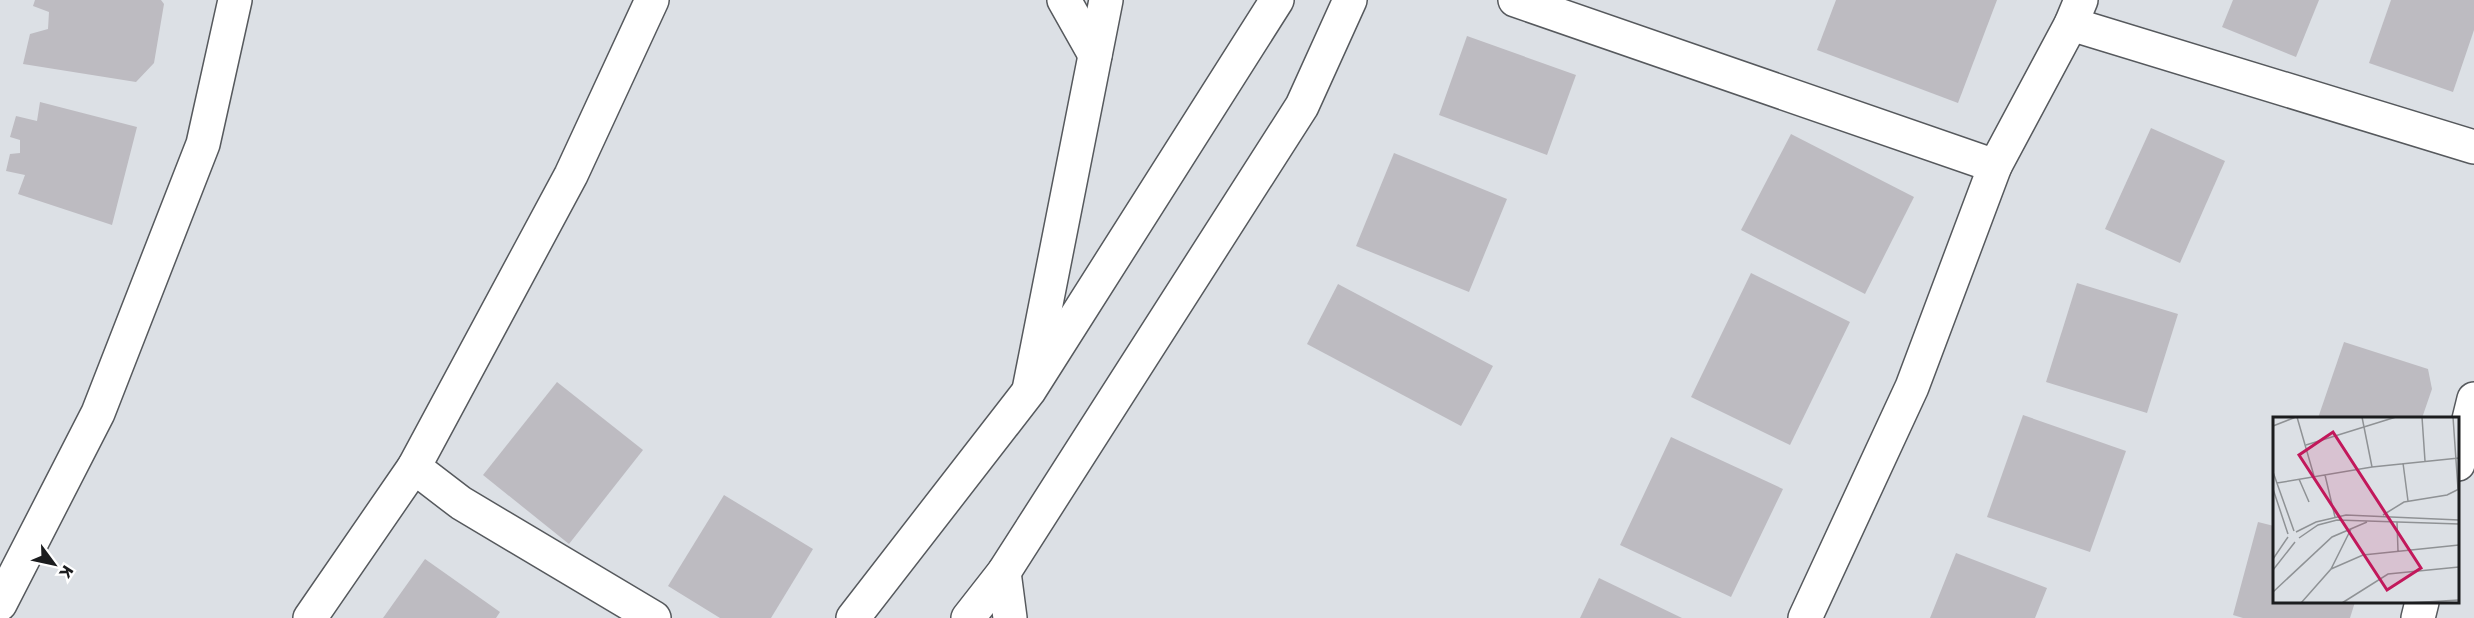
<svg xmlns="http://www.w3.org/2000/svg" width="2474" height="618" viewBox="0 0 2474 618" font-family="'Golos Text',sans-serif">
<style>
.building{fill:#bdbbc1}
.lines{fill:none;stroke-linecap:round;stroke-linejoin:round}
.minor-casing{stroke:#56595d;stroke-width:36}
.tertiary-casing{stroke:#56595d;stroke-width:36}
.secondary-casing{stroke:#56595d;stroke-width:36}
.minor{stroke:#fff;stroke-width:33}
.tertiary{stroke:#fff;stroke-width:33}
.secondary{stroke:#fff;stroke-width:33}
.inset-road{fill:none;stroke:#8f9295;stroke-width:1.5}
.view{fill:#c2185b;fill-opacity:0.15;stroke:#c2185b;stroke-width:3}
.inset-edge{fill:none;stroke:#1b1c1e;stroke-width:3}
</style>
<rect width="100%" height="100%" fill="#dce0e5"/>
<!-- building -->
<g class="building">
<polygon points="35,0 161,0 164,4 154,63 136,82 23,64 30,34 48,29 49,12 33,6"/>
<polygon points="1836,0 1997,0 1958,103 1817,50"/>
<polygon points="2233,0 2319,0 2296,57 2222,27"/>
<polygon points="2391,0 2474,0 2474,30 2453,92 2369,63"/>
<polygon points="1467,36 1576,75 1547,155 1439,115"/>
<polygon points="40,102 137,127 112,225 18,194 25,175 6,171 10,154 20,153 20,140 10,137 16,116 37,121"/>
<polygon points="2151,128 2225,161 2180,263 2105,229"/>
<polygon points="1791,134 1914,197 1865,294 1741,230"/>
<polygon points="1394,153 1507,199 1469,292 1356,246"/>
<polygon points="1751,273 1850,322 1790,445 1691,397"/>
<polygon points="2077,283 2178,314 2147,413 2046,382"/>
<polygon points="1338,284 1493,366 1461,426 1307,344"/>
<polygon points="2344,342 2428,369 2432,389 2422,418 2318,418"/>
<polygon points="557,382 643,450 569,544 483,475"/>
<polygon points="2023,415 2126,451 2090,552 1987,517"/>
<polygon points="1671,437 1783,489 1731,597 1620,545"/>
<polygon points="724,495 813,549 771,618 720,618 668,586"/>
<polygon points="2258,522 2274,526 2274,602 2355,602 2350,618 2243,618 2233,615"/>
<polygon points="1956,553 2047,588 2035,618 1930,618"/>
<polygon points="425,559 500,612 496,618 383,618"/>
<polygon points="1599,578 1682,618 1580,618"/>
</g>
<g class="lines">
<!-- minor casing -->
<g class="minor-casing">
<g id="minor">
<polyline points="1064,0 1095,55"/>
<polyline points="1515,0 1995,166"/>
<polyline points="2071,24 2474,147"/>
<polyline points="1029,390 1106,0"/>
<polyline points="2458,464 2474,399"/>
<polyline points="414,467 461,503 654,618"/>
<polyline points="1004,572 1010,618"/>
<polyline points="0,604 98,413 203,144 235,0"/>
<polyline points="310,618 414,467 571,175 652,0"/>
<polyline points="2418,618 2422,602"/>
</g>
</g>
<!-- tertiary casing -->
<g class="tertiary-casing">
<polyline id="tertiary" points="1805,618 1912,387 1995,166 2071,24 2081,0"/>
</g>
<!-- secondary casing -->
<g class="secondary-casing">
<g id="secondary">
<polyline points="853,618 1029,391 1277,0"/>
<polyline points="968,618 1004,572 1302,106 1350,0"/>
</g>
</g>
<!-- minor -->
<use href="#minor" class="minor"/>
<!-- tertiary -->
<use href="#tertiary" class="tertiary"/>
<!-- secondary -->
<use href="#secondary" class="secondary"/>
</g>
<!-- overview -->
<g transform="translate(2273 417)">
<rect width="186" height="186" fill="#dce0e5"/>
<path class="inset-road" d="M24 0 41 59M89 0 99 50M149 0 152 44M180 0 185 72M0 9 23 0M33 28 123 0M130 46 135 84M0 55 21 114M52 58 62 100M26 62 36 85M4 66 99 50 186 41M0 72 15 117M110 98 131 85 174 78 186 72M124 105 125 134M23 115 43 105 73 98 186 103M26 121 45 108 64 103 186 107M0 142 15 120M58 152 90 138 186 128M0 153 22 125M0 175 59 120 94 105M28 186 58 152 78 112M69 186 115 157 186 150M135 186 186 183"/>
<path class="view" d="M60 15 148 151 114 173 26 38Z"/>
<rect width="186" height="186" class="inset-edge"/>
</g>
<!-- north arrow -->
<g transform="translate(54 564) rotate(123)" stroke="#ffffff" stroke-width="4.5" paint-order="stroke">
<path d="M0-4.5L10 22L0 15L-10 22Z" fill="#1b1c1e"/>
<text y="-9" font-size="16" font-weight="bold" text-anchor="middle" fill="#1b1c1e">K</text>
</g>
</svg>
